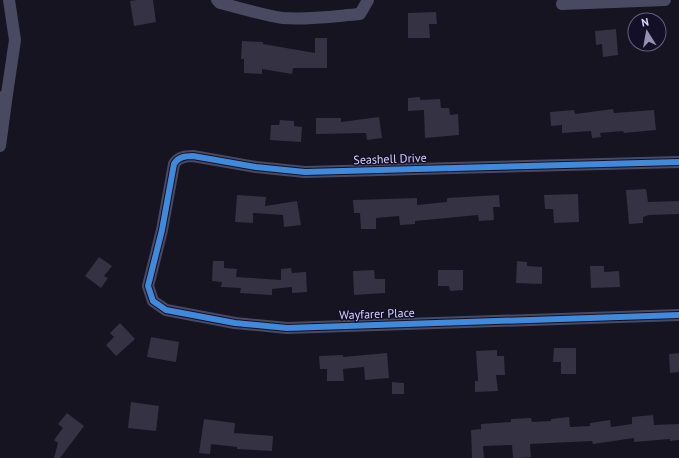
<svg xmlns="http://www.w3.org/2000/svg" width="679" height="458" viewBox="0 0 679 458" font-family="'PT Sans',sans-serif">
<style>
.building{fill:#343243}
.lines{fill:none;stroke-linecap:round;stroke-linejoin:round}
.minor{stroke:#4a4962;stroke-width:12}
.cycleway-casing{stroke:#130f26;stroke-width:8}
.cycleway{stroke:#408adc;stroke-width:6}
.labels{text-anchor:middle;stroke-width:3;stroke-linejoin:round;paint-order:stroke}
.street-label{font-size:12px;fill:#d9d4ff;stroke:#130f26}
</style>
<rect width="100%" height="100%" fill="#161421"/>
<!-- building -->
<g class="building">
<polygon points="137,0 153,0 156,22 134,26 130,1"/>
<polygon points="436,12 437,24 429,24 430,38 408,38 408,13"/>
<polygon points="616,29 618,55 603,57 602,44 596,45 595,31"/>
<polygon points="315,38 327,38 327,68 293,68 292,74 262,69 262,74 244,73 244,59 241,59 242,41 263,42 263,44 315,53"/>
<polygon points="420,97 420,100 440,99 441,108 449,108 450,115 458,114 459,135 425,138 424,110 408,111 408,98"/>
<polygon points="613,109 614,113 654,110 656,130 624,133 623,131 600,133 601,137 592,138 591,131 562,133 562,125 551,126 550,112 574,110 575,114"/>
<polygon points="379,117 382,138 367,140 366,133 316,134 316,118 341,118 341,122"/>
<polygon points="280,120 294,121 294,126 302,127 301,142 270,140 271,125 279,125"/>
<polygon points="646,189 648,202 679,201 679,214 649,215 643,217 643,223 629,224 626,190"/>
<polygon points="578,194 579,222 554,223 553,209 545,209 544,195"/>
<polygon points="237,195 266,197 265,206 297,201 301,225 284,227 283,215 253,213 253,223 235,222"/>
<polygon points="499,195 500,207 493,207 494,220 479,221 478,215 415,221 415,224 400,225 399,216 376,218 376,229 361,229 360,213 354,213 353,200 417,198 417,205 447,202 447,198"/>
<polygon points="99,257 112,266 104,276 108,278 101,288 85,276"/>
<polygon points="213,261 224,261 224,268 237,269 236,277 281,280 281,269 291,268 292,273 306,272 307,292 292,293 292,287 272,289 272,295 240,293 241,288 221,287 222,282 212,281"/>
<polygon points="517,261 527,262 527,266 542,267 542,284 516,283"/>
<polygon points="590,266 604,266 604,272 619,271 620,287 591,288"/>
<polygon points="374,270 375,279 385,279 385,293 354,295 353,271"/>
<polygon points="438,270 463,270 463,290 450,291 449,286 438,286"/>
<polygon points="120,323 135,339 116,356 106,345 114,337 110,333"/>
<polygon points="151,337 179,342 176,362 147,357"/>
<polygon points="554,348 576,348 576,374 561,374 561,362 553,362"/>
<polygon points="497,350 497,356 504,356 505,375 496,375 498,391 475,392 475,381 478,381 476,351"/>
<polygon points="387,353 389,378 365,380 364,367 343,369 344,381 327,381 327,369 320,369 319,356 343,355 343,357"/>
<polygon points="679,353 679,372 670,373 669,354"/>
<polygon points="392,382 404,383 404,394 392,394"/>
<polygon points="131,402 159,406 156,431 128,428"/>
<polygon points="67,413 84,426 60,458 54,458 58,443 54,440 63,428 58,424"/>
<polygon points="653,415 654,425 679,424 679,440 670,441 670,439 634,442 634,438 593,444 592,441 530,444 531,457 519,458 513,458 512,445 483,446 484,458 472,458 471,430 481,429 481,424 511,422 511,419 531,418 532,422 551,421 551,419 569,417 570,427 590,426 590,423 610,420 611,427 632,424 632,417"/>
<polygon points="204,419 235,423 234,433 273,436 272,451 237,449 237,447 211,444 210,454 199,453"/>
</g>
<g class="lines">
<!-- minor -->
<g class="minor">
<path d="M217 0 220 3C241 8 262 15 283 18 308 20 335 16 360 14L368 0"/>
<polyline points="562,4 665,0"/>
<polyline points="0,99 7,94 15,40 9,0"/>
<polyline points="0,146 7,94"/>
<path d="M679 162 305 172 256 167 193 156C185 156 178 157 174 164L162 230 148 286 153 301 166 310 235 323 287 328 679 315"/>
</g>
<!-- cycleway casing -->
<g class="cycleway-casing">
<path id="cycleway" d="M679 162 305 172 256 167 193 156C185 156 178 157 174 164L162 230 148 286 153 301 166 310 235 323 287 328 679 315"/>
</g>
<!-- cycleway -->
<use href="#cycleway" class="cycleway"/>
</g>
<g class="labels">
<!-- street labels -->
<g class="street-label">
<text transform="translate(390 159) rotate(-2)" y="4">Seashell Drive</text>
<text transform="translate(377 314) rotate(-2)" y="4">Wayfarer Place</text>
</g>
</g>
<!-- north arrow -->
<g transform="translate(647 32) rotate(349)"><circle r="19" fill="#130f26" stroke="#625e7d"/>
<path d="M0-3L7 15L0 10L-7 15Z" fill="#9591b1"/>
<text y="-6" font-size="11" font-weight="bold" text-anchor="middle" fill="#d9d4ff">N</text>
</g>
</svg>
